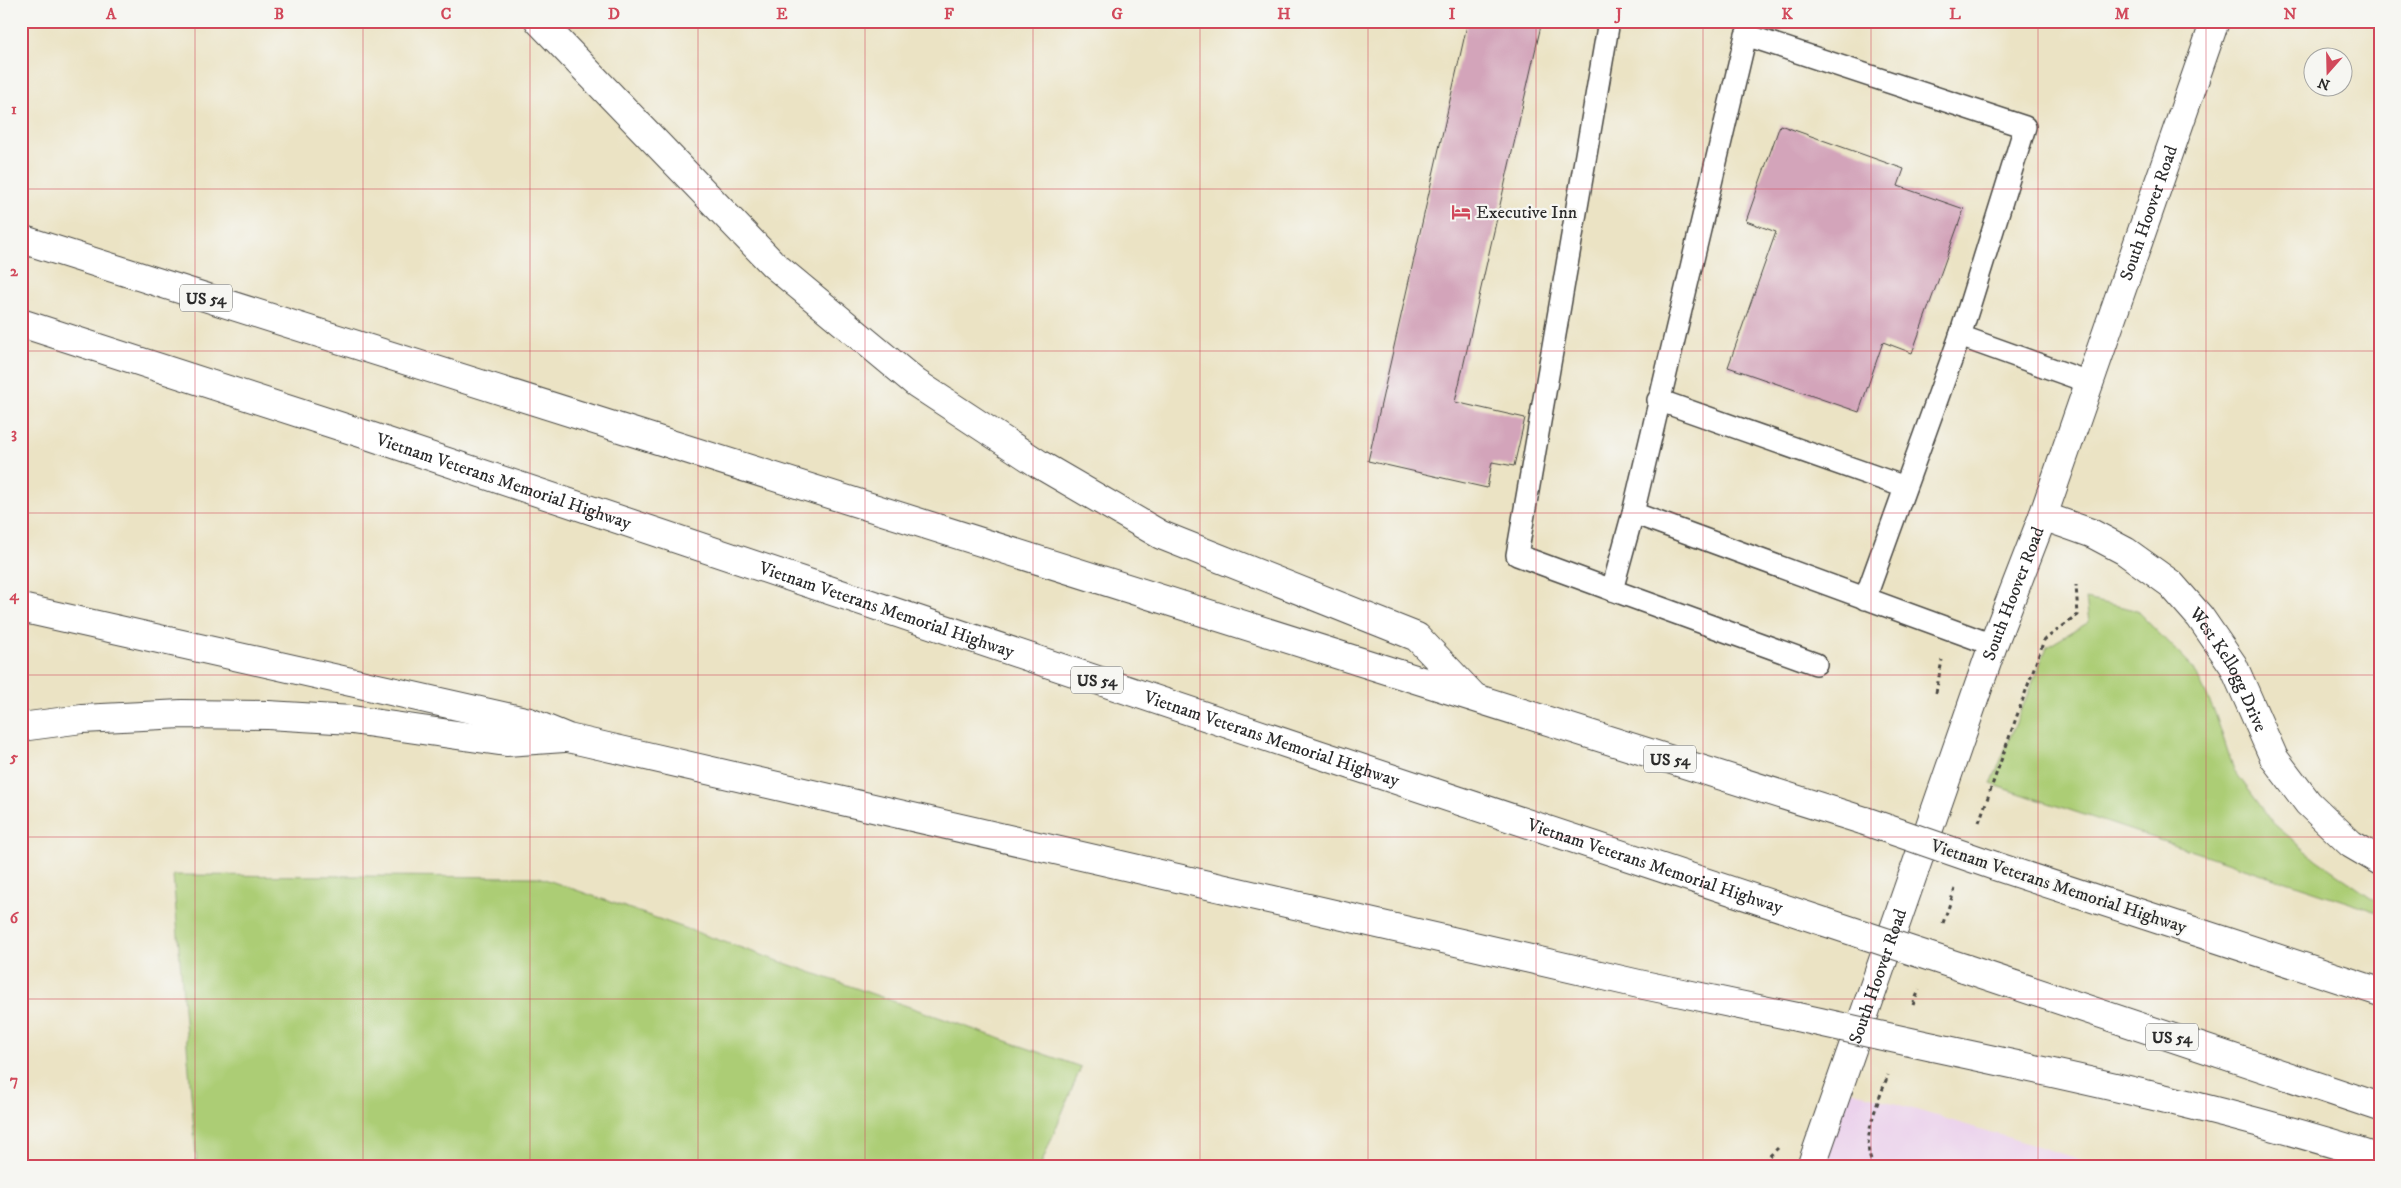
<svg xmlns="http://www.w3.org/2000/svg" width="2401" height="1188" viewBox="0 0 2401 1188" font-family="'IM FELL DW Pica',serif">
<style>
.built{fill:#ebd1ec}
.green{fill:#accd75;stroke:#6c7c50}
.building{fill:#d3a4ba}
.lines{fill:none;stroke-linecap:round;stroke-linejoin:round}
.lane-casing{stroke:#484742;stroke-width:24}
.secondary-casing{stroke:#484742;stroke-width:30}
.highway-casing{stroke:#484742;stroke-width:30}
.path{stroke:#484742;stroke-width:3;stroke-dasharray:4 4;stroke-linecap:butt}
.lane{stroke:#fff;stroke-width:21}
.secondary{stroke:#fff;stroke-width:28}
.highway{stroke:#fff;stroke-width:28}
.highway-bridge-casing{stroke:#484742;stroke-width:30;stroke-linecap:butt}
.highway-bridge{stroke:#fff;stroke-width:28}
.grid{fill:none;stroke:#d1495b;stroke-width:1;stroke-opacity:0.55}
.labels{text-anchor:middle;stroke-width:4.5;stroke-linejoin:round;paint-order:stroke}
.shield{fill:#f6f6f2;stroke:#686867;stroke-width:1}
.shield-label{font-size:16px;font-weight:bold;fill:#2b2b2b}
.poi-label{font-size:18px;fill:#2b2b2b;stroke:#f6f6f2;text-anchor:start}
.street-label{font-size:18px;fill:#2b2b2b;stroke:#f6f6f2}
.neatline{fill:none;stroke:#d1495b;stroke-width:2}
.grid-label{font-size:16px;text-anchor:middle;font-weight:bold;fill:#d1495b}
</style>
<rect width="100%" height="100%" fill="#f6f6f2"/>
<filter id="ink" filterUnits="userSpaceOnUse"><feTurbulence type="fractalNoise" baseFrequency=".02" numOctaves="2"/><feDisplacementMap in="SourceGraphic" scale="10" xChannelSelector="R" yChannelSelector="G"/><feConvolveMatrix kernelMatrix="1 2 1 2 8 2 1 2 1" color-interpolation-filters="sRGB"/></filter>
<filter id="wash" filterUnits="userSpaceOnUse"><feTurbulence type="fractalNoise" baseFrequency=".0096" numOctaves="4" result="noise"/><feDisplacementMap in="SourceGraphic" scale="20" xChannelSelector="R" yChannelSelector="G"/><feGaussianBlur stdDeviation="1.12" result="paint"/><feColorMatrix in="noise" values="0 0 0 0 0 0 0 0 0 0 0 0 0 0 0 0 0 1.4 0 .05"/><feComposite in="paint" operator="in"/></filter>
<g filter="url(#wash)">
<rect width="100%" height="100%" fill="#ebe3c4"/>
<!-- built -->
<polygon class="built" points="1840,1087 2106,1167 1814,1167"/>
<!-- green -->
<g class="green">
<polygon points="2086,599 2136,610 2194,669 2215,713 2234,770 2274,824 2317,860 2372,898 2380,905 2380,913 1991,784 2047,647 2089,622"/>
<polygon points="173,875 539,877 1081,1067 1040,1167 197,1167"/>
</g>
<g id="blocks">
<!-- building -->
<g class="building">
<polygon points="1468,21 1542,21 1455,402 1525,418 1514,466 1492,462 1487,488 1368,461"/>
<polygon points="1780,125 1904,169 1898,186 1964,209 1912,353 1883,342 1859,412 1728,367 1776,232 1746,221"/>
</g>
</g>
</g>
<g filter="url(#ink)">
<use href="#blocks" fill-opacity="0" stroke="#484742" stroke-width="1"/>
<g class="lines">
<!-- lane casing -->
<g class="lane-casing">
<g id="lane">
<polyline points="1609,21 1517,555 1612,590 1633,513"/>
<polyline points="1658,400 1905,487"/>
<polyline points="1612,590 1816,664"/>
<polyline points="1865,599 1960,336"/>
<polyline points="1993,645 1633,513 1746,35 2025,127 1960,336 2088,382"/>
</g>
</g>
<!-- secondary casing -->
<g class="secondary-casing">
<g id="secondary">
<path id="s1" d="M2043 516 2091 533 2125 551 2171 584 2200 617 2233 665 2274 758 2308 803 2351 844 2380 861"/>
<path id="s2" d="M1811 1167 1993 645 2043 516 2215 21"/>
</g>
</g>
<!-- highway casing -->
<g class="highway-casing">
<g id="highway">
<polyline points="539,21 774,265 916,383 1039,464 1161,535 1417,637 1473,696"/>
<polyline points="21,239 1865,821"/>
<path id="s3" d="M21 323 370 436 1297 747 1825 922"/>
<polyline points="21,608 529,722 568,738 1639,984 1797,1017"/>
<polyline points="21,727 82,719 182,714 268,715 352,720 506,742 564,738"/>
<polyline points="1995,866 2380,992"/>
<polyline points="1964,968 2380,1107"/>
<path d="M1933 1047C2083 1079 2233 1111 2380 1158"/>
</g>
</g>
<!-- path -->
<g class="path">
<polyline points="1936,693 1942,660"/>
<polyline points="1979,822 2044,640 2078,615 2076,585"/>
<polyline points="1943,923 1955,889"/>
<polyline points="1913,1005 1919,990"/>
<polyline points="1758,1167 1778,1148"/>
<path d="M1875 1167C1857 1145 1880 1098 1888 1075"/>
</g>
<!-- lane -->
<use href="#lane" class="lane"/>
<!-- secondary -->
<use href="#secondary" class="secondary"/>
<!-- highway -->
<use href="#highway" class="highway"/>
<!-- highway-bridge casing -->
<g class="highway-bridge-casing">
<g id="highway-bridge">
<polyline points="1865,821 1995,866"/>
<polyline points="1825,922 1964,968"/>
<polyline points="1797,1017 1933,1047"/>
</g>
</g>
<!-- highway-bridge -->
<use href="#highway-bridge" class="highway-bridge"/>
</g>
</g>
<!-- grid -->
<path class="grid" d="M195 21V1167M363 21V1167M530 21V1167M698 21V1167M865 21V1167M1033 21V1167M1200 21V1167M1368 21V1167M1536 21V1167M1703 21V1167M1871 21V1167M2038 21V1167M2206 21V1167M21 189H2380M21 351H2380M21 513H2380M21 675H2380M21 837H2380M21 999H2380"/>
<!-- icons -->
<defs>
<g id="hotel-bare" transform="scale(1.5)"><path d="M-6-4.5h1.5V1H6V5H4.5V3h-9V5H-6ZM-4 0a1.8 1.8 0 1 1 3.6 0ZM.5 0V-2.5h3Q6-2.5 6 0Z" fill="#d1495b" stroke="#f6f6f2" stroke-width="2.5" paint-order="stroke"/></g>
</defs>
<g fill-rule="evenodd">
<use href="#hotel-bare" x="1461" y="212"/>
</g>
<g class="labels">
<!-- shield labels -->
<g class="shield">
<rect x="180" y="284.5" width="52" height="27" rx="4"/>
<rect x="1071" y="666.5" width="52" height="27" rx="4"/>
<rect x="1644" y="745.5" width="52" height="27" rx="4"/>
<rect x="2146" y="1023.5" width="52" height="27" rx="4"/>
</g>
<g class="shield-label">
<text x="206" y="304">US 54</text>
<text x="1097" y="686">US 54</text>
<text x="1670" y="765">US 54</text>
<text x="2172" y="1043">US 54</text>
</g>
<!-- poi labels -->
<g class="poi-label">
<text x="1476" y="218">Executive Inn</text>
</g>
<!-- street labels -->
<g class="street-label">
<text dy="6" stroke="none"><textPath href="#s2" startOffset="1012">South Hoover Road</textPath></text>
<text dy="6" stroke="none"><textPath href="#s3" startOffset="508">Vietnam Veterans Memorial Highway</textPath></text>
<text dy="6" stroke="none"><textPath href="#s2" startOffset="608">South Hoover Road</textPath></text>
<text dy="6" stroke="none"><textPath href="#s3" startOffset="912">Vietnam Veterans Memorial Highway</textPath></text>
<text dy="6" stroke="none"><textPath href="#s1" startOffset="250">West Kellogg Drive</textPath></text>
<text dy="6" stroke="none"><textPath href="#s3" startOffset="1318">Vietnam Veterans Memorial Highway</textPath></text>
<text dy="6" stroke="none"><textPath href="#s3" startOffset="1722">Vietnam Veterans Memorial Highway</textPath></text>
<text transform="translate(2059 886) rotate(18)" y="6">Vietnam Veterans Memorial Highway</text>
<text dy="6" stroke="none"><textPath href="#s2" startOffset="202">South Hoover Road</textPath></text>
</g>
</g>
<!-- margin -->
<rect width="2401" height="1188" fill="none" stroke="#f6f6f2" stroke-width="55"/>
<!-- north arrow -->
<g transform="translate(2328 72) rotate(200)"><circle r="24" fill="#f6f6f2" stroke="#a5a5a2"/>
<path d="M0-4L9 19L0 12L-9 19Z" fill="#d1495b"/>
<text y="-8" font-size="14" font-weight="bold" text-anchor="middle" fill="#2b2b2b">N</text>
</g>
<rect x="28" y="28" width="2346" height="1132" class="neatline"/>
<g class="grid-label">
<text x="111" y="19">A</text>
<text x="279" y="19">B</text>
<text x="446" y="19">C</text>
<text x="614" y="19">D</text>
<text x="782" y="19">E</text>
<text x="949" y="19">F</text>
<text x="1117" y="19">G</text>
<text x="1284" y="19">H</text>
<text x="1452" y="19">I</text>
<text x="1619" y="19">J</text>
<text x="1787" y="19">K</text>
<text x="1955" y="19">L</text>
<text x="2122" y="19">M</text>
<text x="2290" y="19">N</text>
<text x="14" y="114">1</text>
<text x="14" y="276">2</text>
<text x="14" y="438">3</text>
<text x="14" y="600">4</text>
<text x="14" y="762">5</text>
<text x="14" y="923">6</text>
<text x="14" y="1085">7</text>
</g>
</svg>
